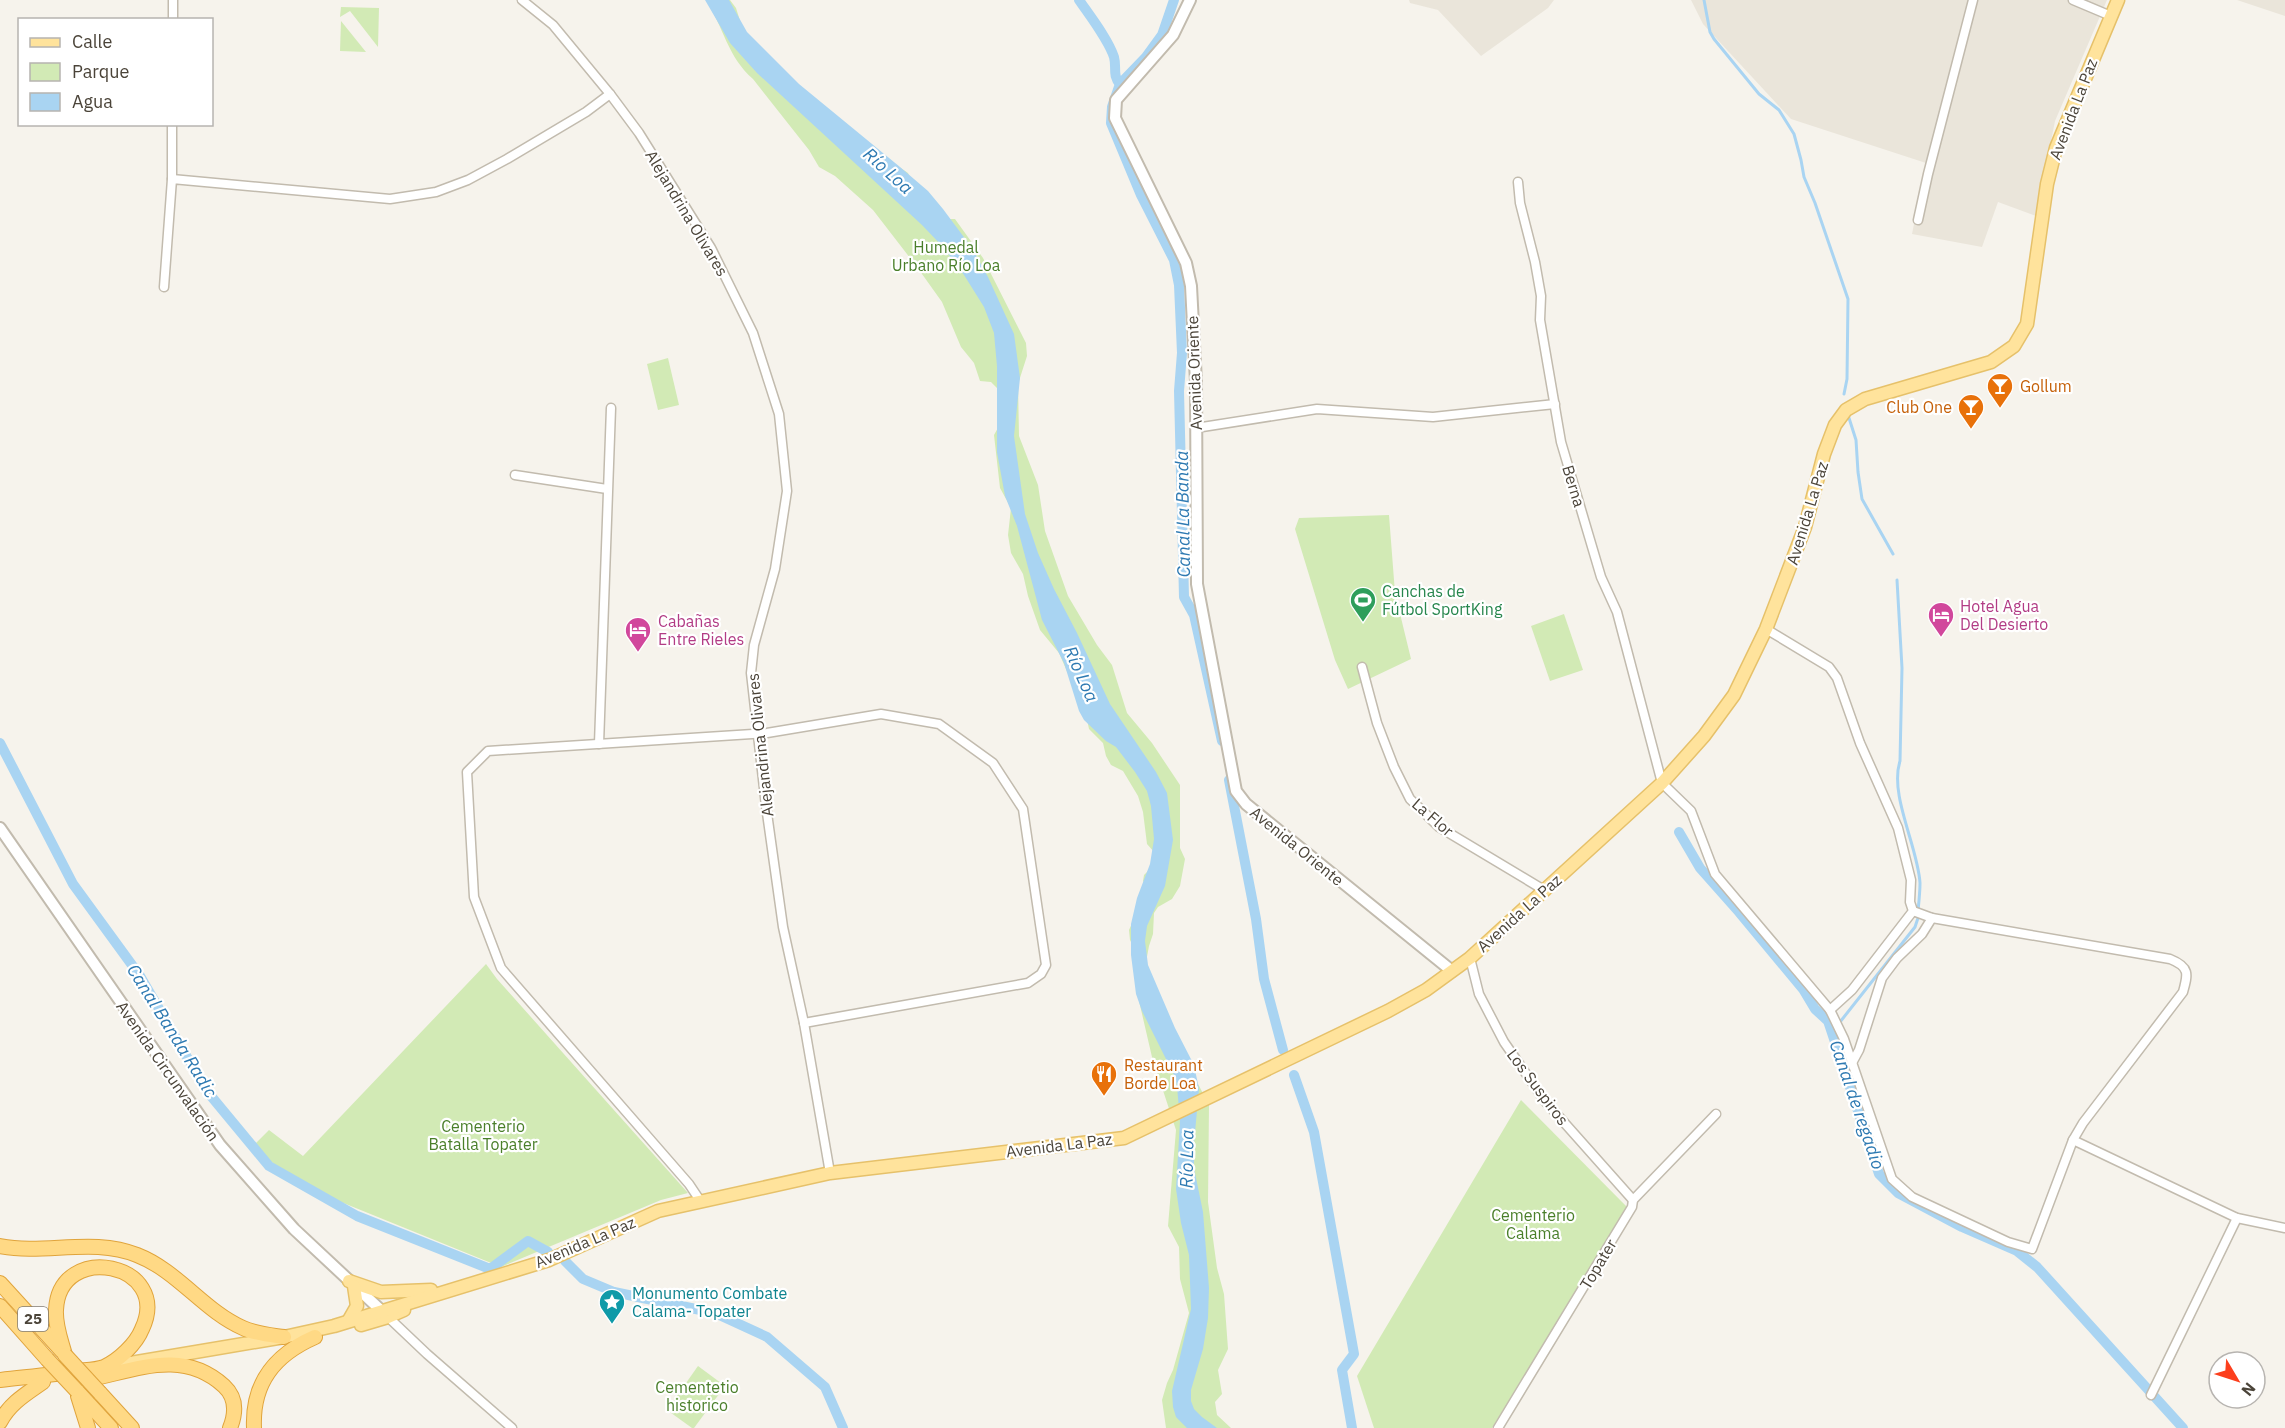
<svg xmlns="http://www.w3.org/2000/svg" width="2285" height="1428" viewBox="0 0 2285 1428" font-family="'IBM Plex Sans',sans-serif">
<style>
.residential{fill:#eae5da}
.green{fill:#d2eab5}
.water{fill:#a9d4f2}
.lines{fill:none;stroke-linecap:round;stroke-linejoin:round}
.stream{stroke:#a9d4f2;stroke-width:3}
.canal{stroke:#a9d4f2;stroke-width:10}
.minor-casing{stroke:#c2bbae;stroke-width:11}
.tertiary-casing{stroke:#c2bbae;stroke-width:14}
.primary-casing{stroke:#e6c16a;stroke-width:15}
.trunk-casing{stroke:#e0a43c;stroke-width:16}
.minor{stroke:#fff;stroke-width:8}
.tertiary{stroke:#fff;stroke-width:10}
.primary{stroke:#ffe39c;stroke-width:12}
.trunk{stroke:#ffd985;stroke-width:14}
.trunk-bridge-casing{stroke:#e0a43c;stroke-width:16;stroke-linecap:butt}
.trunk-bridge{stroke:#ffd985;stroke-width:14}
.labels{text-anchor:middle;stroke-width:4.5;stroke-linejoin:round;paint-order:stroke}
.shield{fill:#fff;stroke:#817c74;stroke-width:1.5}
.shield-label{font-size:15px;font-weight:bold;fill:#4b4439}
.street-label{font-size:16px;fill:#4b4439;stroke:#fff}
.park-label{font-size:16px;fill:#4a7f2a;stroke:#fff}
.food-label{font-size:16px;fill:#c56008;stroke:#fff;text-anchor:start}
.leisure-label{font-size:16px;fill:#27864d;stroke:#fff;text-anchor:start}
.hotel-label{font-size:16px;fill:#b23c85;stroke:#fff;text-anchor:start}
.culture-label{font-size:16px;fill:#0d838f;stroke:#fff;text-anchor:start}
.water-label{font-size:18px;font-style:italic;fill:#2e7ab2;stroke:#fff}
</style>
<rect width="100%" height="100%" fill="#f6f3ec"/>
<!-- residential -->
<g class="residential">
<polygon points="1409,0 1554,0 1548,8 1481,56 1438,10 1410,3"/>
<polygon points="1691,0 2107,0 2055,121 2036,216 1998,202 1982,247 1912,234 1926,163 1791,119 1703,24"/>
<polygon points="2237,0 2285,0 2285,16"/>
</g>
<!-- green -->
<g class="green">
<path d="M706 0H730L736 8 742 27 788 91 908 173 912 183 945 219H955L983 258 1026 343 1027 356 1018 384 1019 436 1038 485 1045 531 1068 596 1097 645 1112 665 1127 713 1152 743 1180 785V848L1185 859 1180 886 1172 899 1158 907 1154 913 1153 934 1149 946 1143 978 1209 1105 1208 1202 1217 1268 1224 1294 1228 1349 1218 1370 1222 1394 1215 1402 1217 1415 1231 1428H1166L1162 1400 1167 1383 1173 1370 1189 1313 1180 1279 1179 1247 1168 1226 1176 1130 1152 1057 1136 988 1135 950 1130 940 1129 930 1148 888 1143 881 1144 875 1152 867 1154 852 1147 844 1143 812 1138 796 1123 771 1111 765 1106 756 1103 743 1089 729 1086 715 1059 653 1040 630 1028 596 1023 574 1011 553 1008 535 1011 508 1000 488 994 435 999 426 997 388 991 382 980 381 974 363 961 347 942 302 917 267 873 210 835 176 819 167 809 150 753 79C727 56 724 28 706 0Z"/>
<polygon points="341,7 379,8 378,47 350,11 340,17"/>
<polygon points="341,21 366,52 340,51"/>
<polygon points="668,358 679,405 658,410 647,364"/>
<polygon points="1389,515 1395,593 1411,659 1348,689 1335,660 1295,529 1299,518"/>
<polygon points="1564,614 1583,670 1550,681 1531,626"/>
<polygon points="486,964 497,979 688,1193 661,1200 501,1267 304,1187 252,1147 269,1130 303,1156"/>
<polygon points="1521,1100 1629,1209 1492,1428 1374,1428 1357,1376"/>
<polygon points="698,1366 725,1386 694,1428 692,1428 667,1410"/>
</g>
<!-- water -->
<polygon class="water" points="705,0 729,0 747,32 799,84 900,167 928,191 943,209 972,248 988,277 1014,334 1020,378 1014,436 1025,514 1038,553 1054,589 1077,633 1110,704 1156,772 1167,793 1173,840 1165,886 1147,926 1145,941 1148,965 1175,1028 1194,1065 1199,1089 1194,1143 1194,1168 1203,1212 1209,1288 1208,1318 1203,1349 1191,1390 1191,1401 1194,1409 1202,1417 1217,1428 1187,1428 1176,1417 1173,1407 1172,1391 1191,1309 1189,1255 1181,1223 1176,1189 1180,1121 1177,1086 1175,1077 1142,1011 1136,994 1131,955 1131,924 1137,898 1150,864 1154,839 1151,806 1147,791 1135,772 1116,747 1106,741 1084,720 1079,711 1064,663 1042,620 1017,526 1005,496 997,452 997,366 994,333 984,307 964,275 943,247 922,225 757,73 730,43"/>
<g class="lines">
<!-- stream -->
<g class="stream">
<polyline points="1704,0 1710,32 1714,39 1759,94 1779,110 1794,134 1801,160 1804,177 1815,203 1848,299 1847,379 1844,394"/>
<polyline points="1849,418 1856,440 1858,472 1862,499 1893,554"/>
<path d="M1897 580 1902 668 1900 761C1889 795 1918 847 1920 883 1920 892 1919 901 1918 911"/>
<polyline points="1840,1022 1915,927 1918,918"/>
<polyline points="1833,1032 1834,1030"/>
</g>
<!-- canal -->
<g class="canal">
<path d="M1079 0C1090 16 1108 39 1114 57 1117 68 1112 75 1120 84"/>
<polyline points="1174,0 1162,35 1146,57 1120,84 1112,107 1111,123 1141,195 1174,260 1179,285 1182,353 1179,391 1184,597 1194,615 1222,741"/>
<polyline points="0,743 73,884 140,976 206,1090 269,1166 357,1216 490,1269 528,1241 548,1252"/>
<polyline points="1229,780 1256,919 1264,979 1283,1050"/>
<polyline points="1679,832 1700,868 1739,912 1803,989 1815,1009 1828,1021 1879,1174 1898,1193 1962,1227 2017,1251 2037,1267 2183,1428"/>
<polyline points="1294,1075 1314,1132 1354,1354 1342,1370 1352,1428"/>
<polyline points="565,1261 583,1279 614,1292 715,1313 767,1337 825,1387 843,1428"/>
</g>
<!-- minor casing -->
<g class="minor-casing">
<g id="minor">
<polyline points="522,0 553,25 610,94 639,133 711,248 753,333 779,414 787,491 775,569 754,645 751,673 766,806 783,927 804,1023 830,1173"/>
<polyline points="2073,0 2111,16"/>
<polyline points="173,20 173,0"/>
<polyline points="172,179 172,124"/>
<polyline points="1518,182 1520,203 1535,262 1541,296 1540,320 1561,442 1601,577 1617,612 1662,783 1691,811 1715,874 1830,1010 1844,1039 1892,1179 1912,1197 2008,1242 2032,1249 2073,1140 2237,1218 2285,1228"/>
<polyline points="1918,220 1928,174 1973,0"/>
<polyline points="164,287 172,179 390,199 436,192 468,180 507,159 586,112 610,94"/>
<polyline points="1196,428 1317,409 1433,417 1555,404"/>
<polyline points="515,475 607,489"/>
<polyline points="1766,629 1829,667 1837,678 1860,743 1898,828 1911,880 1910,902 1913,911 1852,990 1830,1010"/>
<polyline points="1362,667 1377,723 1394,767 1410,799 1439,827 1544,890"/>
<polyline points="599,744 611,408"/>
<path d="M1913 911 1932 918 2170 959C2190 967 2188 974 2183 992L2083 1123 2073 1140"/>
<polyline points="1470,958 1479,994 1504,1042 1545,1101 1633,1200"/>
<polyline points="1852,1063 1859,1050 1882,978 1897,958 1922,934 1932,918"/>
<polyline points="701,1202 689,1184 501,968 474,897 467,772 488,751 767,733 881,714 939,724 993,763 1023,809 1046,965 1041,974 1028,983 804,1023"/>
<polyline points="388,1317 427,1354 512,1428"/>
<polyline points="2151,1395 2237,1218"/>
<polyline points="1498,1428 1632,1207 1633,1200 1716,1114"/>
</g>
</g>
<!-- tertiary casing -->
<g class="tertiary-casing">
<g id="tertiary">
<polyline points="1190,0 1173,35 1116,100 1115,118 1186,263 1191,286 1196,382 1197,584 1236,791 1246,804 1452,971"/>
<polyline points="0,828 220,1145 294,1229 386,1315"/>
</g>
</g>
<!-- primary casing -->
<g class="primary-casing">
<g id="primary">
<polyline points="349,1281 381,1292 431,1290"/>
<polyline points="349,1320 357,1306 354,1286"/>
<polyline points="361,1325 388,1317 404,1310"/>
<polyline points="107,1367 284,1337 334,1326 549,1260 658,1211 830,1173 1124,1138 1388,1011 1426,990 1470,958 1662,783 1704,736 1734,695 1766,629 1805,527 1824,454 1835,425 1846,410 1865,399 1991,362 2014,346 2027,324 2047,184 2056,148 2118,0"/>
</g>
</g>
<!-- trunk casing -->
<g class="trunk-casing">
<g id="trunk">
<path d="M0 1246C45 1255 93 1237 137 1255 178 1271 204 1311 243 1328 256 1334 270 1335 284 1337"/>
<polyline points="0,1283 62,1351"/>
<polyline points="0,1306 47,1359"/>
<path d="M91 1379C139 1369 183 1349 224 1386 237 1398 236 1413 230 1428"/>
<path d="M0 1380C26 1377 51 1375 77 1371 85 1370 96 1370 104 1367 119 1360 136 1344 142 1329 173 1263 59 1240 56 1310 55 1326 61 1340 65 1355"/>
<polyline points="77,1391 111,1428"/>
<polyline points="100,1393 132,1428"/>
<polyline points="78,1396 88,1428"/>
<path d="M0 1422C10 1403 26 1394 43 1382"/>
<path d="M254 1428C252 1383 274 1355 315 1337"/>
</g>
</g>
<!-- minor -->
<use href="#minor" class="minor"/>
<!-- tertiary -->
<use href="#tertiary" class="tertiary"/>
<!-- primary -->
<use href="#primary" class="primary"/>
<!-- trunk -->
<use href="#trunk" class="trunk"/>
<!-- trunk-bridge casing -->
<g class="trunk-bridge-casing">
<g id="trunk-bridge">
<polyline points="65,1355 100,1393"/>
<polyline points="47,1359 77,1391"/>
</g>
</g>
<!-- trunk-bridge -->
<use href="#trunk-bridge" class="trunk-bridge"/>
</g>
<!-- icons -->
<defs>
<g id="bar-pin" transform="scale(1.35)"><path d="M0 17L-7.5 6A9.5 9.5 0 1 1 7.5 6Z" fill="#e8710a" stroke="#fff"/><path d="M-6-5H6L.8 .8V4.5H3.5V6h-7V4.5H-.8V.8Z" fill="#fff"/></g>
<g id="stadium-pin" transform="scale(1.35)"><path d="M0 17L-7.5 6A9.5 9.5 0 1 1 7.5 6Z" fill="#2e9e5b" stroke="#fff"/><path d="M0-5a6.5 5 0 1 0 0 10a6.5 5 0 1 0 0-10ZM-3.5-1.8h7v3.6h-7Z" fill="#fff"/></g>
<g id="hotel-pin" transform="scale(1.35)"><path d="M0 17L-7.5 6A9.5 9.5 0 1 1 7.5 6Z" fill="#d1479c" stroke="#fff"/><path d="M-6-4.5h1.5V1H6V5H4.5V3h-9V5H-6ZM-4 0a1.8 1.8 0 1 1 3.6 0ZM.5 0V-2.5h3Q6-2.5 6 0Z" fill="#fff"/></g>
<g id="restaurant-pin" transform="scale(1.35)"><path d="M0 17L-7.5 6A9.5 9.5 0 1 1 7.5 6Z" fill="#e8710a" stroke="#fff"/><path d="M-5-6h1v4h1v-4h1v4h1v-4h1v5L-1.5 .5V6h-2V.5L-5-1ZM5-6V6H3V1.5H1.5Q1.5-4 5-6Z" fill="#fff"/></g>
<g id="sight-pin" transform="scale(1.35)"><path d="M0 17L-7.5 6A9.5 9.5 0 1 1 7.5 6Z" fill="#0f9aa8" stroke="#fff"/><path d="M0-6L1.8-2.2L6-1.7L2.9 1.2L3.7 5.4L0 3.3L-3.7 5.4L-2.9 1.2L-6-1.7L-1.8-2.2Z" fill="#fff"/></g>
</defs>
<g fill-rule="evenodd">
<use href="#bar-pin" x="2000" y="386"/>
<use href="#bar-pin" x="1971" y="407"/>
<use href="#stadium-pin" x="1363" y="600"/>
<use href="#hotel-pin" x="1941" y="615"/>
<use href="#hotel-pin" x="638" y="630"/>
<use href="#restaurant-pin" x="1104" y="1074"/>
<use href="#sight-pin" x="612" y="1302"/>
</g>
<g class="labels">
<!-- shield labels -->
<rect class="shield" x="18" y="1307" width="30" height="24" rx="4.5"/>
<g class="shield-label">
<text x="33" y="1324">25</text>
</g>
<!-- street labels -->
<g class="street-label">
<text transform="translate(2073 109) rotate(-69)" y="6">Avenida La Paz</text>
<text transform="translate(687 213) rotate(59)" y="6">Alejandrina Olivares</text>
<text transform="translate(1194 373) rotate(-92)" y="6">Avenida Oriente</text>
<text transform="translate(1574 486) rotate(73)" y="6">Berna</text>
<text transform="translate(1807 513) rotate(-73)" y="6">Avenida La Paz</text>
<text transform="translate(760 745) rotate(-96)" y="6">Alejandrina Olivares</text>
<text transform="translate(1433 817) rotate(41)" y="6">La Flor</text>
<text transform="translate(1297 846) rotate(39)" y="6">Avenida Oriente</text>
<text transform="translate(1519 913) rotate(-42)" y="6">Avenida La Paz</text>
<text transform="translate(168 1071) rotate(55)" y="6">Avenida Circunvalación</text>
<text transform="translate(1538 1087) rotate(53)" y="6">Los Suspiros</text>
<text transform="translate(1059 1145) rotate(-7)" y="6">Avenida La Paz</text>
<text transform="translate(585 1242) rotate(-23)" y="6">Avenida La Paz</text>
<text transform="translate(1598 1264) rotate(-59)" y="6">Topater</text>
</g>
<!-- park labels -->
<g class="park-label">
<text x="946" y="253">Humedal<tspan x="946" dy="18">Urbano Río Loa</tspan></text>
<text x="483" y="1132">Cementerio<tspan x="483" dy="18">Batalla Topater</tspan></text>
<text x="1533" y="1221">Cementerio<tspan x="1533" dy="18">Calama</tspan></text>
<text x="697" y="1393">Cementetio<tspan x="697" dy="18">historico</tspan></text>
</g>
<!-- food labels -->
<g class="food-label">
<text x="2020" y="392">Gollum</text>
<text x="1952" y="413" text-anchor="end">Club One</text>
<text x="1124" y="1071">Restaurant<tspan x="1124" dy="18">Borde Loa</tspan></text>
</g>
<!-- leisure labels -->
<g class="leisure-label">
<text x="1382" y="597">Canchas de<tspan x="1382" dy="18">Fútbol SportKing</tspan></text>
</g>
<!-- hotel labels -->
<g class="hotel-label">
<text x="1960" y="612">Hotel Agua<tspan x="1960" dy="18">Del Desierto</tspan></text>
<text x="658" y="627">Cabañas<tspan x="658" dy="18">Entre Rieles</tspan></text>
</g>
<!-- culture labels -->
<g class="culture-label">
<text x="632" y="1299">Monumento Combate<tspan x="632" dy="18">Calama- Topater</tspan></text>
</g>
<!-- water labels -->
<g class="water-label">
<text transform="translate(888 171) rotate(42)" y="6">Río Loa</text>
<text transform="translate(1183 514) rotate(-91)" y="6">Canal La Banda</text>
<text transform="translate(1081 674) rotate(66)" y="6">Río Loa</text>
<text transform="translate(172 1031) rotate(58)" y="6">Canal Banda Radic</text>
<text transform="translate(1857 1105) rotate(71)" y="6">Canal de regadio</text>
<text transform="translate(1187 1159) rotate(-89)" y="6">Río Loa</text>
</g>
</g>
<!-- legend -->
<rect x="18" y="18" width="195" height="108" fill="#ffffff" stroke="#b7b4b0" stroke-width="1.5"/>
<rect x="30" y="38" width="30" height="9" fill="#ffe39c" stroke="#b7b4b0" stroke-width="1.5"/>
<text x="72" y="48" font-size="18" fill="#4b4439">Calle</text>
<rect x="30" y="63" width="30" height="18" fill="#d2eab5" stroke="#b7b4b0" stroke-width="1.5"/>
<text x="72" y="78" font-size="18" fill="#4b4439">Parque</text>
<rect x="30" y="93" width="30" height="18" fill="#a9d4f2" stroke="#b7b4b0" stroke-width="1.5"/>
<text x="72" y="108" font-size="18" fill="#4b4439">Agua</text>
<!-- north arrow -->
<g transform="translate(2237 1380) rotate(129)"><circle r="28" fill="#ffffff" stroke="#b7b4b0" stroke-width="1.5"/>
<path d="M0-4.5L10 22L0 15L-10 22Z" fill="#fc3f1d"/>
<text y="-9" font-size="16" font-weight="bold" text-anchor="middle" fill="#4b4439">N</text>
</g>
</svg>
